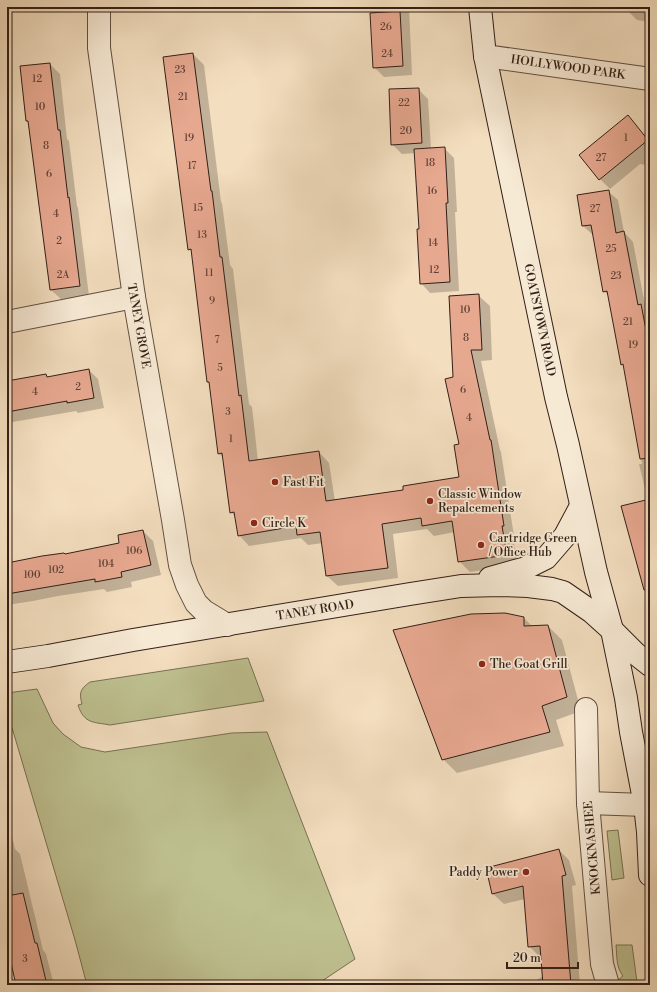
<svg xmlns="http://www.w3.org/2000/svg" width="657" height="992" viewBox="0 0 657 992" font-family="'Libre Bodoni',serif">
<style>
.green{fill:#bec090;stroke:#787054}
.shadow{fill:#0003}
.building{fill:#e7a890;stroke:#321f17}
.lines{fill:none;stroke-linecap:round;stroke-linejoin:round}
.street-casing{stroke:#624f41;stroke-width:24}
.secondary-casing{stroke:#321f17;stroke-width:24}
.street{stroke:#f7ead5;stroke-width:22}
.secondary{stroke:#f7ead5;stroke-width:22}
.poi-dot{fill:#8f2418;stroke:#f7ead5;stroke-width:1.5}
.labels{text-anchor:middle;stroke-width:3.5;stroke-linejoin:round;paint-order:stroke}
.number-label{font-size:10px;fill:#5f4135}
.street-label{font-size:12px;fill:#321f17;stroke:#f7ead5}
.poi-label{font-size:12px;fill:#321f17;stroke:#f7ead5;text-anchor:start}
</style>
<rect width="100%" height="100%" fill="#f3debf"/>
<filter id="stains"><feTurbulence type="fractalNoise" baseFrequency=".005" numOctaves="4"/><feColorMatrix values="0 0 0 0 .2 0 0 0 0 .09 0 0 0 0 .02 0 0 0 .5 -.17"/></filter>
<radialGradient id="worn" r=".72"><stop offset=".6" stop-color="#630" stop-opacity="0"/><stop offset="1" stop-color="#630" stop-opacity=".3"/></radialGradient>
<!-- green -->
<g class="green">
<path d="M248 658 264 701 110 725C94 722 84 724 78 705L82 704C79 693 80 689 90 682Z"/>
<polygon points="37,689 53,723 63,734 81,747 105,752 232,733 267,732 355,959 316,985 87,985 75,940 13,731 7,715 7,693"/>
<polygon points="618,830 624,878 612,880 607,831"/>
<path d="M616 945H632L637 982C631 988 624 985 617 981L623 976C616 967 617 956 616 945Z"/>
</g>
<!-- shadow -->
<g class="shadow">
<polygon points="372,7 409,7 412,75 384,77 374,67"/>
<polygon points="628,7 650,7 650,22 637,20 627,10"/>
<polygon points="193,54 204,65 221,202 222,203 230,265 233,269 249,404 252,407 258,461 319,452 329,463 335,501 404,490 460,477 461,445 454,377 479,296 490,306 492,360 481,361 500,450 501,452 514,536 513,536 517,565 470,572 459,561 455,532 434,536 427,529 393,534 398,578 338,586 327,576 323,543 308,545 301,538 249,546 239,535 236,517 231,512 223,458 219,453 211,385 208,382 192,252 189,249"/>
<polygon points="50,64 60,74 67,139 69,141 77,206 78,208 89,296 61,299 51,290 29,122 27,121"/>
<polygon points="418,89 428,99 431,149 444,148 454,158 457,212 455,212 459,291 430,293 421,283 420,229 416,153 402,154 392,144"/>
<polygon points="627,116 637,126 650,142 650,166 640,164 610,189 600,179"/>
<polygon points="608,191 618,200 624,232 633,242 646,310 650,314 650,498 646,493 639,464 642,464 624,367 622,364 609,296 604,291 594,235 593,235 583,226"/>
<polygon points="89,370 98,379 104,408 78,413 76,411 7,423 7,382 46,375 48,377"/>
<polygon points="143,531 153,541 161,575 131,582 132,587 107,592 104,589 58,596 33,601 7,605 7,565 121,544"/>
<polygon points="524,618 533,627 548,626 562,640 581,711 556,720 564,746 457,773 443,759"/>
<polygon points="7,816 15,849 20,854 43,950 46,954 54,985 17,985 9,949 7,947"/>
<polygon points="559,850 569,860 576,885 572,886 580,985 529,985 543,976 542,957 540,957 529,946 525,899 504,904 493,894 487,869"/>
</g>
<!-- building -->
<g class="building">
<polygon points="400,11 403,66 373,68 370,13"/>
<polygon points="193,53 211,191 212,191 220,257 222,257 239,396 241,395 249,461 319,451 326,501 403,490 403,486 459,477 454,445 459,444 445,379 453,377 449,296 479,294 482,350 471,350 490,440 491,440 504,526 502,526 507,555 458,562 452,521 422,526 421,518 382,524 388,568 326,576 320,532 297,535 296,526 238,536 234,512 230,513 222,453 218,454 209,382 207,382 191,249 188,250 163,57"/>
<polygon points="50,63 58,130 60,130 68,198 69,197 80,286 50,290 28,121 26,121 20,66"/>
<polygon points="419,88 422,143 391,145 389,89"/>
<polygon points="628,115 648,140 599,180 579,155"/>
<polygon points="445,147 448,203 446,203 450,282 420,284 417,229 419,229 414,149"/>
<polygon points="609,190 616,233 624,231 638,305 641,304 650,351 650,458 640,459 623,364 621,365 607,291 603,292 591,225 582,226 577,195"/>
<polygon points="89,369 94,398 67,403 67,401 7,412 7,381 46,374 47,377"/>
<polygon points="650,499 650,589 644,590 621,506"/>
<polygon points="143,530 151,565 121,572 122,577 95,582 95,579 7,594 7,563 42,556 64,553 65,554 119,543 118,535"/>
<polygon points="505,613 524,617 524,626 548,625 567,697 542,706 550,732 442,760 393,630 471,614"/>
<polygon points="559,849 566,875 562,876 571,985 543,985 540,946 528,947 523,886 492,894 486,868"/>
<polygon points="23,893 35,943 37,943 47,985 16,985 7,945 7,896"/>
</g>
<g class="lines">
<!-- street casing -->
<g class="street-casing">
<g id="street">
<polyline points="99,7 99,48 134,297 173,520 180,565 187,585 196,603 204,611 227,625"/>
<polyline points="485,56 650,79"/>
<polyline points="7,322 134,297"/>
<polyline points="586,709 588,803 602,964 608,985"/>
<polyline points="588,803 645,805"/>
</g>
</g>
<!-- secondary casing -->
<g class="secondary-casing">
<g id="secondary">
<polyline points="480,7 485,56 556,397 568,445 596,572 612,630 626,698 631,732 645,805 648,832 650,875"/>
<polyline points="490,578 526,568 546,558 565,536 581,506"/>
<polyline points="7,662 48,656 133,640 410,594 461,586 500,585 528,586 552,589 563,592 592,612 612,630 636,654 650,665"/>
</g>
</g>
<!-- street -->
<use href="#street" class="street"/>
<!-- secondary -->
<use href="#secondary" class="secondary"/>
</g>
<!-- markers -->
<g class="poi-dot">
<circle cx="275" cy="482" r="4"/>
<circle cx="430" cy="501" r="4"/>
<circle cx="254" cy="523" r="4"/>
<circle cx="481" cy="545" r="4"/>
<circle cx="482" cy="664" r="4"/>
<circle cx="526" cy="872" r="4"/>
</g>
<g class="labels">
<!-- number labels -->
<g class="number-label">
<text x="386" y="30">26</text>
<text x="387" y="57">24</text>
<text x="180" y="73">23</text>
<text x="37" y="82">12</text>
<text x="183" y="100">21</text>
<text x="404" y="106">22</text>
<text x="40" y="110">10</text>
<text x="406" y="134">20</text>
<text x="189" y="141">19</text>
<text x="626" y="141">1</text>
<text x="46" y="149">8</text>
<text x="601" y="161">27</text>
<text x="430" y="166">18</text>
<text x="192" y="169">17</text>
<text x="49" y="177">6</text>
<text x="432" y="194">16</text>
<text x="198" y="211">15</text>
<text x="595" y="212">27</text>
<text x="56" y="217">4</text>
<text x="202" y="238">13</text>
<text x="59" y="244">2</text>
<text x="433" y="246">14</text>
<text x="611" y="252">25</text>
<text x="434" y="273">12</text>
<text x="209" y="276">11</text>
<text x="63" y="278">2A</text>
<text x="616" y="279">23</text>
<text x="212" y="304">9</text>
<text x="465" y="313">10</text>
<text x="628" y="325">21</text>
<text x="466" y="341">8</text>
<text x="217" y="343">7</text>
<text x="633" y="348">19</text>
<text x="220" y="371">5</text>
<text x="78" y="390">2</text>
<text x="463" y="393">6</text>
<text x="35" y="395">4</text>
<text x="228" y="415">3</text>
<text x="469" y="421">4</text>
<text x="231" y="442">1</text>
<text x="134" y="554">106</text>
<text x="106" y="567">104</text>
<text x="56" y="573">102</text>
<text x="32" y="578">100</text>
<text x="25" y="962">3</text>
</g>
<!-- street labels -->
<g class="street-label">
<text transform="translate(568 67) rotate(8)" y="4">HOLLYWOOD PARK</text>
<text transform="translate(540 320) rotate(78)" y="4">GOATSTOWN ROAD</text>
<text transform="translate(139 326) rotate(80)" y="4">TANEY GROVE</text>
<text transform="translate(315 610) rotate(-9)" y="4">TANEY ROAD</text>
<text transform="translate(592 848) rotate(-95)" y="4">KNOCKNASHEE</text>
</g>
<!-- poi labels -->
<g class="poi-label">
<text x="283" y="486">Fast Fit</text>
<text x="438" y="498">Classic Window<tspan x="438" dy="14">Repalcements</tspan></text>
<text x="262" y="527">Circle K</text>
<text x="489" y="542">Cartridge Green<tspan x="489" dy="14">/ Office Hub</tspan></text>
<text x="490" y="668">The Goat Grill</text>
<text x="518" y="876" text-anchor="end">Paddy Power</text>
</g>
</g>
<!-- margin -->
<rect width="657" height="992" fill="none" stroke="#f3debf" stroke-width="24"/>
<rect x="8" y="8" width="641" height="976" fill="none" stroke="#321f17" stroke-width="2"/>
<rect x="12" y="12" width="633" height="968" fill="none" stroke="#321f17"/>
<!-- scale -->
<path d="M507 962v6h71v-6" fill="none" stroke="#321f17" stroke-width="2"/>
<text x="513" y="962" font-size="12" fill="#321f17" stroke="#f7ead5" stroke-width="3" paint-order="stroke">20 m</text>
<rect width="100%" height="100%" filter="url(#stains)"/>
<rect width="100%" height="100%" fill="url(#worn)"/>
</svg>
